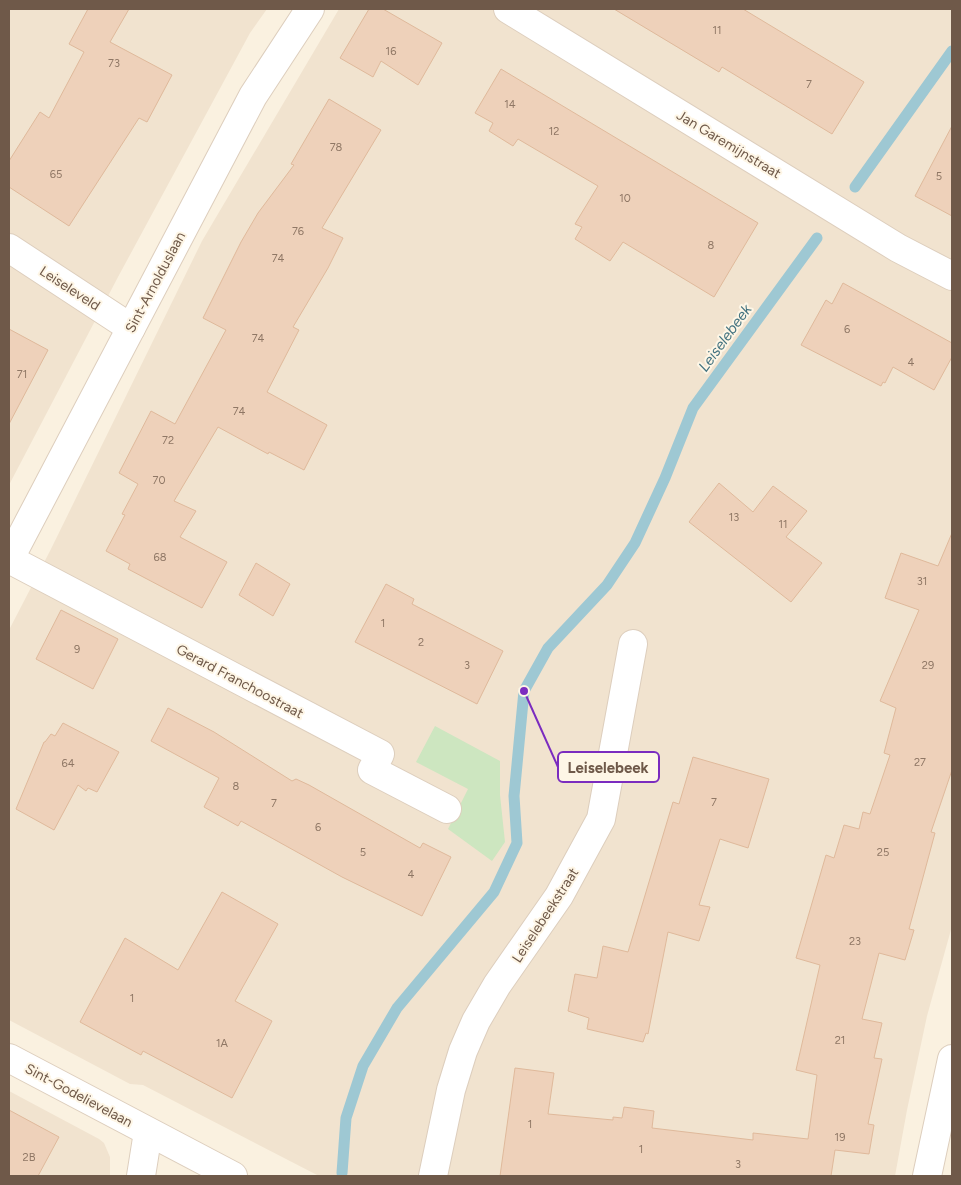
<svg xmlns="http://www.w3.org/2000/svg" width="961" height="1185" viewBox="0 0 961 1185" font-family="Figtree,sans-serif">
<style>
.residential{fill:#f1e3cf}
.green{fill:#cde6c0}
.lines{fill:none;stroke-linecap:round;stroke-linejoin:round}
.stream{stroke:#9ec8d3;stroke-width:11}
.building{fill:#eed1ba;stroke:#dfb99b}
.street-casing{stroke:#ddcebd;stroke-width:30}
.street{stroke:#fff;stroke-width:28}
.labels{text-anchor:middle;stroke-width:4;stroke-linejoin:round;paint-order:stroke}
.number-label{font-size:11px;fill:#8f7765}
.street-label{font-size:14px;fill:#6f5949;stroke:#fef6e6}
.water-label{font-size:15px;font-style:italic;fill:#457481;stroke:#fef6e6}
.leader{fill:none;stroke:#7b2cbf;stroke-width:2}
.callout-dot{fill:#7b2cbf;stroke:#fef6e6;stroke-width:2}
.callout{fill:#fef6e6;stroke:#7b2cbf;stroke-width:2}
.callout-label{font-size:15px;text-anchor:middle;font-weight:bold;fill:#6f5949}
</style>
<rect width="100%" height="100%" fill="#faf1e0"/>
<!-- residential -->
<g class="residential">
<polygon points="9,9 267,9 250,33 118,277 9,485"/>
<polygon points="339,9 952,9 952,926 927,1016 907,1110 895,1176 319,1176 143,1085 130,1084 9,1020 9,630 51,549 202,241"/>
<polygon points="9,1091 99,1139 104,1143 110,1157 110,1176 9,1176"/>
</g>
<!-- green -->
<polygon class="green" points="435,726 500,761 500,795 505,842 492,861 448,829 468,789 416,762"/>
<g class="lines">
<!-- stream -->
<g class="stream">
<polyline points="855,187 952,51"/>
<polyline points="342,1173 346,1118 363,1066 397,1008 494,892 517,843 514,796 524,691 548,648 607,585 635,543 665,478 693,408 817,238"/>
</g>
</g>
<!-- building -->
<g class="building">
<polygon points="88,9 129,9 110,42 172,75 147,122 139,118 69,226 9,187 9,161 40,112 49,118 84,52 69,44"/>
<polygon points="369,9 383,9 442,43 418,85 381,61 373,77 340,58"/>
<polygon points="614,9 743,9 864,82 832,134 722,67 719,72"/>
<polygon points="501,69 758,223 714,297 623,242 610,261 575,239 582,227 575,224 598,186 518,139 513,146 489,131 493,123 475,113"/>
<polygon points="329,99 381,130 322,228 343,238 328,268 293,327 299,330 267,392 327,425 304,470 269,452 268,454 218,427 174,501 196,511 180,537 227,562 202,608 128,569 130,564 106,551 125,515 122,514 138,484 119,473 151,411 175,424 226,330 203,318 241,242 258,213 294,165 291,164"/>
<polygon points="952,126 952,216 915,196"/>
<polygon points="843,283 952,343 952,357 934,390 893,367 885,383 883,382 881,386 801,345 826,300 832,304"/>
<polygon points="9,329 48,350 9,424"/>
<polygon points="719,483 753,512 773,486 807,511 786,537 822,563 791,602 689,522"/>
<polygon points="952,533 952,770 931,832 935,833 909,929 914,930 905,960 879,953 862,1019 882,1023 874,1058 882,1059 868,1124 874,1125 869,1154 835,1150 831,1176 500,1176 515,1068 554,1073 548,1114 613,1120 613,1117 622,1118 624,1107 654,1111 652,1128 753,1140 753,1133 808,1139 817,1075 796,1070 820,965 796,958 826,855 834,858 844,825 859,829 863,812 870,814 890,755 884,753 896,708 880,701 919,610 885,598 901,553 938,566"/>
<polygon points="256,563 290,584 273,616 239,595"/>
<polygon points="386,584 414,599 412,604 503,651 477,704 355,642"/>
<polygon points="61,610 118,639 93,689 36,659"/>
<polygon points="168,708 214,732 292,781 296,779 309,785 420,848 423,843 451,857 422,916 342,877 241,821 238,826 204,807 219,778 151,741"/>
<polygon points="63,723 119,752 97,792 88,788 86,791 78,785 54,830 16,809 44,742 45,742 51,734 55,736"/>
<polygon points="693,757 769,779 748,848 720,839 699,905 710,907 699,941 668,932 648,1034 646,1033 643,1042 587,1029 589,1018 568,1011 575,974 597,978 603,946 628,952 673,802 679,804"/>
<polygon points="222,892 278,924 235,1001 272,1021 232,1098 143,1051 141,1055 80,1022 125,938 178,970"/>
<polygon points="9,1110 59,1137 38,1176 9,1176"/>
</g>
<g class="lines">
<!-- street casing -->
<g class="street-casing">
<g id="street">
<polyline points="508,9 898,248 952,276"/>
<polyline points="9,248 131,328"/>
<polyline points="9,559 380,754 372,770 447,809"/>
<polyline points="9,560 253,96 310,9"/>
<polyline points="9,1058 233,1176"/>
<polyline points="141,1176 148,1132"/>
<polyline points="433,1176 451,1090 463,1051 476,1021 497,985 559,896 601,819 633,644"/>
<polyline points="927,1176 952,1059"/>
</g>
</g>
<!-- street -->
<use href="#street" class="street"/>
</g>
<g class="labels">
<!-- number labels -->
<g class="number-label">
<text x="717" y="34">11</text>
<text x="391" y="55">16</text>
<text x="114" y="67">73</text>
<text x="809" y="88">7</text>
<text x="510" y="108">14</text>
<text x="554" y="135">12</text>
<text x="336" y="151">78</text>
<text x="56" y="178">65</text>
<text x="939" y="180">5</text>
<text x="625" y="202">10</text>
<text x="298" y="235">76</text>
<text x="711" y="249">8</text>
<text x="278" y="262">74</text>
<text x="847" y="333">6</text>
<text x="258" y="342">74</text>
<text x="911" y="366">4</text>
<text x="22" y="378">71</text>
<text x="239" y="415">74</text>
<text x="168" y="444">72</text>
<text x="159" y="484">70</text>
<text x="734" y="521">13</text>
<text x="783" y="528">11</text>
<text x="160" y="561">68</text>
<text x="922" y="585">31</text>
<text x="383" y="627">1</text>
<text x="421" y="646">2</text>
<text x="77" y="653">9</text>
<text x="467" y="669">3</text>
<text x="928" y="669">29</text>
<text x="920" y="766">27</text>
<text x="68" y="767">64</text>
<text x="236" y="790">8</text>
<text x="714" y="806">7</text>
<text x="274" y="807">7</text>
<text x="318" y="831">6</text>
<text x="363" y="856">5</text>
<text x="883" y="856">25</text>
<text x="411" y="878">4</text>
<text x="855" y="945">23</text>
<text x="132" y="1002">1</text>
<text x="840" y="1044">21</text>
<text x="222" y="1047">1A</text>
<text x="530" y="1128">1</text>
<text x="840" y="1141">19</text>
<text x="641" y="1153">1</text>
<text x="29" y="1161">2B</text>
<text x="738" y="1168">3</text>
</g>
<!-- street labels -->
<g class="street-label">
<text transform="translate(729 144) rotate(31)" y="5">Jan Garemijnstraat</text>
<text transform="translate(155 282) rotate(-62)" y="5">Sint-Arnolduslaan</text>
<text transform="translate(70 288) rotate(33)" y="5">Leiseleveld</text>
<text transform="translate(240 681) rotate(28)" y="5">Gerard Franchoostraat</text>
<text transform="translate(545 915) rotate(-57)" y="5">Leiselebeekstraat</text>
<text transform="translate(79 1095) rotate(28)" y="5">Sint-Godelievelaan</text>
</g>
<!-- water labels -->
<g class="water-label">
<text transform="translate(725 338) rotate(-54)" y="5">Leiselebeek</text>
</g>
</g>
<!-- callouts -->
<path class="leader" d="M524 691L558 767"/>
<circle class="callout-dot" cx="524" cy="691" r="5"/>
<rect class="callout" x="558" y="752" width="101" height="30" rx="5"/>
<g class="callout-label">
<text x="608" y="773">Leiselebeek</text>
</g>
<!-- border -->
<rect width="961" height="1185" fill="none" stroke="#6f5949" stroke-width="20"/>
</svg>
